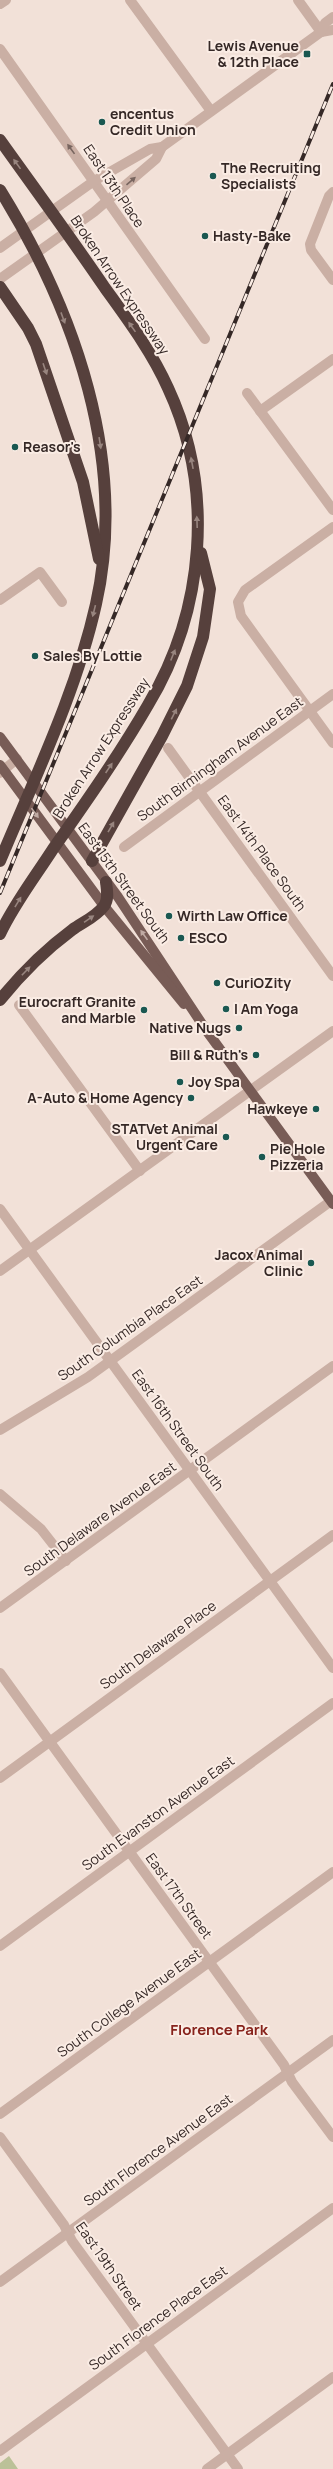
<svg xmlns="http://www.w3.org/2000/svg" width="333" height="2469" viewBox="0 0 333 2469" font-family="Manrope,sans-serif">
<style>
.green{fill:#bbc198}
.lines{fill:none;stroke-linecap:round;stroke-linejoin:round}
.minor{stroke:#caafa4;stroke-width:10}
.major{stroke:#785c56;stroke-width:10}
.highway{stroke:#56403c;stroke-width:12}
.rail-casing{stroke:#352826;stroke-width:4}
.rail{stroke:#faece4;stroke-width:2.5;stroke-dasharray:8;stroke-linecap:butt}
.oneway{fill:#78655f}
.oneway2{fill:#98857f}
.oneway3{fill:#c0aba4}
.poi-dot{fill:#1a5851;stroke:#faece4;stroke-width:1.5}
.labels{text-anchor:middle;stroke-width:4;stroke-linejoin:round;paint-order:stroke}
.poi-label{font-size:14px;font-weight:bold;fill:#352826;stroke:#faece4;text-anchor:start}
.street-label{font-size:14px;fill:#352826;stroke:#faece4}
.neighbourhood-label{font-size:15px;font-weight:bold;fill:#87231c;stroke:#faece4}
</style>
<rect width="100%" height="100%" fill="#f2e1d8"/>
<!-- green -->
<polygon class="green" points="9,2456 18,2469 0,2469 0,2463"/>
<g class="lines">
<!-- minor -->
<g class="minor">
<polyline points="130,0 211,111"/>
<polyline points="298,0 321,32"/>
<polyline points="0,4 6,0"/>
<polyline points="321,32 333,30"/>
<polyline points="0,49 205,339"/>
<polyline points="333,192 329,196 310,244 311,250 333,280"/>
<polyline points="0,248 94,181 150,149 162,147 321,32 325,23 333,17"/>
<polyline points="0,279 94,212 156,159 162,147"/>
<polyline points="247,393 333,510"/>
<polyline points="260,411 333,359"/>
<polyline points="333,527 245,590 238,602 241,616 333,743"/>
<polyline points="0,600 40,572 62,602"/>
<polyline points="168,748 333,976"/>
<polyline points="0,773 17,759"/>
<polyline points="124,847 333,694"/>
<polyline points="19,1005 140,1171"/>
<polyline points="0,1209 333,1668"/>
<polyline points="0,1271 333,1031"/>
<polyline points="0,1430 88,1377 331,1201"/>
<polyline points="0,1494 41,1529 66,1561"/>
<polyline points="0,1608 333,1366"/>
<polyline points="0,1673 284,2065 292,2082 333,2137"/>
<polyline points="0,1778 333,1535"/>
<polyline points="0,1946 333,1703"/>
<polyline points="0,2114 333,1872"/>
<polyline points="0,2137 64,2225 72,2241 238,2469"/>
<polyline points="0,2282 333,2040"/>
<polyline points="0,2451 333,2208"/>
<polyline points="207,2469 333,2377"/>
</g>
<!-- major -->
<g class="major">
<polyline points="0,737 118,897 206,1030 333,1204"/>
<polyline points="0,765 104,906 184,1004"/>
</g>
<!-- highway -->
<g class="highway">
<path d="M0 140C35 189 71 238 105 288 128 320 152 352 168 388 215 489 205 610 148 705 119 755 86 802 53 849 35 877 14 904 0 934"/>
<path d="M0 190C75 311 128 461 96 604 76 693 35 777 0 861"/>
<polyline points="0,287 28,328 36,344 83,482 99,559"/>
<polyline points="92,861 162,736 187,686 203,637 210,589 201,553"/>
<path d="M0 1000C21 974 45 950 72 930 83 922 96 917 104 906 109 899 107 890 106 882"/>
</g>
<!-- rail casing -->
<g class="rail-casing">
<polyline id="rail" points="0,893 333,84"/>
</g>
<!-- rail -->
<use href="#rail" class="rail"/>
</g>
<!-- one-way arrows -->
<defs><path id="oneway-solid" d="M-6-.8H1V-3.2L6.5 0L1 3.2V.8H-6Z"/></defs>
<g class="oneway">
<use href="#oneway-solid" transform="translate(71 149) rotate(-126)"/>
<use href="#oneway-solid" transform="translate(131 181) rotate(-41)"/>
</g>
<g class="oneway2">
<use href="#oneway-solid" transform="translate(17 164) rotate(-126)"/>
<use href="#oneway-solid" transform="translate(63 318) rotate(70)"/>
<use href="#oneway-solid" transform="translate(132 327) rotate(-125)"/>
<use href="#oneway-solid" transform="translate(45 369) rotate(71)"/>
<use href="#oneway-solid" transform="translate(100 443) rotate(81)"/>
<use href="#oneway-solid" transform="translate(192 463) rotate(-101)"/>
<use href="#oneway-solid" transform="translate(197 522) rotate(-92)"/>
<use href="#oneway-solid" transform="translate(94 611) rotate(104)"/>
<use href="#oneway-solid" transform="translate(173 655) rotate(-68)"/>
<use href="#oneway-solid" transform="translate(174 714) rotate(-63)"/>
<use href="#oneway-solid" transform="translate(109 768) rotate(-56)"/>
<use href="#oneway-solid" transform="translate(111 827) rotate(-60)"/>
<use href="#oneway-solid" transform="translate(18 902) rotate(-59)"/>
<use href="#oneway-solid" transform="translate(89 919) rotate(-34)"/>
<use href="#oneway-solid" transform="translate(26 971) rotate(-46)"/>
</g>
<g class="oneway3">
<use href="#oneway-solid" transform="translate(35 813) rotate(54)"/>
<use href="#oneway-solid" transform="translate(144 935) rotate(-125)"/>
</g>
<!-- markers -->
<g class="poi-dot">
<rect x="303" y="50" width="8" height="8" rx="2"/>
<circle cx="102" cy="122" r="4"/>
<circle cx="213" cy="176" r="4"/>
<circle cx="205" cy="236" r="4"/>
<circle cx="15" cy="447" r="4"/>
<circle cx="35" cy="656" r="4"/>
<circle cx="169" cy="916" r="4"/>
<circle cx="181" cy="938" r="4"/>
<circle cx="217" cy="983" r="4"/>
<circle cx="226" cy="1009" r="4"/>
<circle cx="144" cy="1010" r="4"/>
<circle cx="239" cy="1028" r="4"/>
<circle cx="256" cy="1055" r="4"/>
<circle cx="180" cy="1082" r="4"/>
<circle cx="191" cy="1098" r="4"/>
<circle cx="316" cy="1109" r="4"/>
<circle cx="226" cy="1137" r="4"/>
<circle cx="262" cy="1157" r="4"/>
<circle cx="311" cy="1263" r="4"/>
</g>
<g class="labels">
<!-- poi labels -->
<g class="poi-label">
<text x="299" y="51" text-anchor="end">Lewis Avenue<tspan x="299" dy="16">&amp; 12th Place</tspan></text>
<text x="110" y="119">encentus<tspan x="110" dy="16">Credit Union</tspan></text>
<text x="221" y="173">The Recruiting<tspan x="221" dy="16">Specialists</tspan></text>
<text x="213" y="241">Hasty-Bake</text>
<text x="23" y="452">Reasor's</text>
<text x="43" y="661">Sales By Lottie</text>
<text x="177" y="921">Wirth Law Office</text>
<text x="189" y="943">ESCO</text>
<text x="225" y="988">CuriOZity</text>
<text x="136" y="1007" text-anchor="end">Eurocraft Granite<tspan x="136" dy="16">and Marble</tspan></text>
<text x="234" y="1014">I Am Yoga</text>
<text x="231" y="1033" text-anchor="end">Native Nugs</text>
<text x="248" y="1060" text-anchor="end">Bill &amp; Ruth's</text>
<text x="188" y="1087">Joy Spa</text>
<text x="183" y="1103" text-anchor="end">A-Auto &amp; Home Agency</text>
<text x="308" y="1114" text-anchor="end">Hawkeye</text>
<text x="218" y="1134" text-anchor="end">STATVet Animal<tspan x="218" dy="16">Urgent Care</tspan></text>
<text x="270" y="1154">Pie Hole<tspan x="270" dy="16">Pizzeria</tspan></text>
<text x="303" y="1260" text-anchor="end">Jacox Animal<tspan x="303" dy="16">Clinic</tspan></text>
</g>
<!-- street labels -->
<g class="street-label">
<text transform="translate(114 186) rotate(56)" y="5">East 13th Place</text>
<text transform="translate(120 285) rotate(56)" y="5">Broken Arrow Expressway</text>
<text transform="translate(101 748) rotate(-57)" y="5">Broken Arrow Expressway</text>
<text transform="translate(220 759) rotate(-36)" y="5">South Birmingham Avenue East</text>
<text transform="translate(262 853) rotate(54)" y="5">East 14th Place South</text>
<text transform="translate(124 883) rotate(54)" y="5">East 15th Street South</text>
<text transform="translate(130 1328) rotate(-35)" y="5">South Columbia Place East</text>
<text transform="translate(178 1430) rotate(54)" y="5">East 16th Street South</text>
<text transform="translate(100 1519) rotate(-36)" y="5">South Delaware Avenue East</text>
<text transform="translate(158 1645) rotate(-36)" y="5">South Delaware Place</text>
<text transform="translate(158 1813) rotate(-36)" y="5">South Evanston Avenue East</text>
<text transform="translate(179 1896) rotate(54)" y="5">East 17th Street</text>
<text transform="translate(129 2003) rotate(-36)" y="5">South College Avenue East</text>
<text transform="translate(158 2150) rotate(-36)" y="5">South Florence Avenue East</text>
<text transform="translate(109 2266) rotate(55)" y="5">East 19th Street</text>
<text transform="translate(158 2318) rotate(-36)" y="5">South Florence Place East</text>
</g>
<!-- neighbourhood labels -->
<g class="neighbourhood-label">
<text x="219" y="2035">Florence Park</text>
</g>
</g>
</svg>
